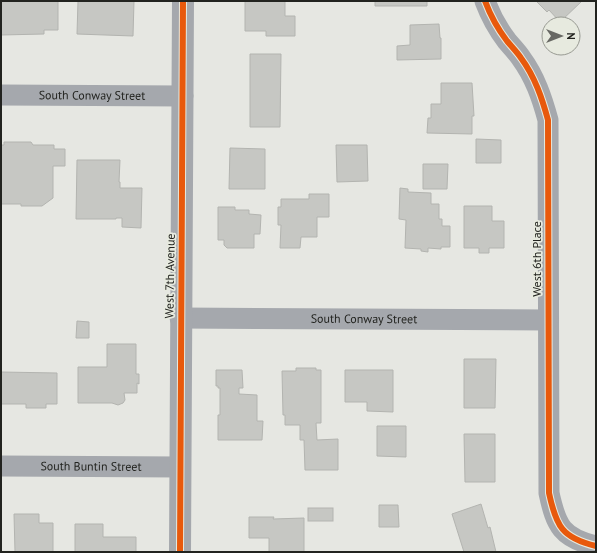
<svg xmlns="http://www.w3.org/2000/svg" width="597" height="553" viewBox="0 0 597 553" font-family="'PT Sans',sans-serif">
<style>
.building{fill:#c6c7c3;stroke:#b3b4b0}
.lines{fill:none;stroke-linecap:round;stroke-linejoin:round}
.minor{stroke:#a5a8ad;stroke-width:21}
.tertiary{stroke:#a5a8ad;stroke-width:22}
.cycleway-casing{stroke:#e7eadf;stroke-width:8}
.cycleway{stroke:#e8590c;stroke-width:6}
.labels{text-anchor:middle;stroke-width:3.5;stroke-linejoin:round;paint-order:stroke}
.street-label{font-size:12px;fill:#22231f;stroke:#e7eadf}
</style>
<rect width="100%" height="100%" fill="#e6e7e2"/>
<!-- building -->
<g class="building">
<polygon points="1,1 58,1 58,30 44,30 44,34 1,35"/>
<polygon points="78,1 134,1 133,36 77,34"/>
<polygon points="245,1 285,1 285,16 295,16 295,36 266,36 266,31 245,31"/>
<polygon points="375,1 429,1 427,1 427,6 375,6"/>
<polygon points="536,1 582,1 560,22 549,10 547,12"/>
<polygon points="439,24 440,38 441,38 441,59 397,60 397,46 410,45 410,25"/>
<polygon points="250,54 281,54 280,127 250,127"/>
<polygon points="441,83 472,83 474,116 472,116 472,134 427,133 428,118 431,118 431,104 441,104"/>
<polygon points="476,139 501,140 501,163 476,163"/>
<polygon points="4,142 31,142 33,145 54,145 54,149 65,149 65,166 53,166 53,198 42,206 21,206 21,204 1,204 1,145 4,145"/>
<polygon points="336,145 367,145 368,181 337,182"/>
<polygon points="230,148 265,149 265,189 229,189"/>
<polygon points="77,160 120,160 119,182 120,182 120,188 142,188 141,228 122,227 122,218 116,218 116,219 76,219"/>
<polygon points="423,164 448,164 447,189 423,189"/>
<polygon points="400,188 408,189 408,192 431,193 431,204 439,204 439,219 442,219 442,226 450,226 450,247 441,247 441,249 428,248 428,252 421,251 421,249 405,248 406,220 399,219"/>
<polygon points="309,194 329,194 329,217 317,217 317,237 301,237 300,248 280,248 281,225 278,225 278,207 281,207 281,199 309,199"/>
<polygon points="464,206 492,206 492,221 504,221 504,248 489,248 489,253 479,253 479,248 464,248"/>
<polygon points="218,207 235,207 235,210 249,210 249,214 261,215 260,234 254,234 254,248 227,248 224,245 224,240 218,240"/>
<polygon points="77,321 89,322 89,338 76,338"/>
<polygon points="107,344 136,344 136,374 139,374 139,384 137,383 137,393 124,393 125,400 123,403 118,405 112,403 78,403 78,367 107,367"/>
<polygon points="464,359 496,359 495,408 464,408"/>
<polygon points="296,368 316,368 316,370 321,370 321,423 316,423 317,440 338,439 338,470 305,470 304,440 300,440 300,425 285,425 285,415 283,415 282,371 296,371"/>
<polygon points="216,370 242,370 243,388 239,388 239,394 257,395 257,421 263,421 262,440 218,440 218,415 220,415 220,388 218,388 218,386 216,386"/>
<polygon points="345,370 393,370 393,412 367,411 367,402 345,402"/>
<polygon points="1,372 57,373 57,404 46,404 46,408 26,408 26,404 1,404"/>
<polygon points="377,426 406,426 406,457 377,456"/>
<polygon points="464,434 495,434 495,482 465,482"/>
<polygon points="481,504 488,528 490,527 496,552 464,552 452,514"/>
<polygon points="379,505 398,505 399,527 379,527"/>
<rect x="308" y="508" width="25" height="13"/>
<polygon points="14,514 39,514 39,523 53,523 53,552 15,552"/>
<polygon points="249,517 274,517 273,519 304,518 304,552 269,552 269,538 249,538"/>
<polygon points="75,524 103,524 103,537 136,537 136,552 75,552"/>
</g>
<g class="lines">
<!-- minor -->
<g class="minor">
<path d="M485 1C491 17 497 28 507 41 512 47 517 52 521 58 535 77 542 98 548 120L549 493C556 526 562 538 596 546"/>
<path id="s1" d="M1 95 183 96"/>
<path id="s2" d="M180 318 548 320"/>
<path id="s3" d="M1 466 180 467"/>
</g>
<!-- tertiary -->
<polyline class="tertiary" points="180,552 183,1"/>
<!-- cycleway casing -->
<g class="cycleway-casing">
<g id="cycleway">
<path d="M485 1C491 17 497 28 507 41 512 47 517 52 521 58 535 77 542 98 548 120L549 493C556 526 562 538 596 546"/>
<polyline points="180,552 183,1"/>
</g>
</g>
<!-- cycleway -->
<use href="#cycleway" class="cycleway"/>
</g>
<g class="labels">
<!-- street labels -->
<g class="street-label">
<text dy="4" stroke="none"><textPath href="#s1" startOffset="91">South Conway Street</textPath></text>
<text transform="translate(537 259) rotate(-90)" y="4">West 6th Place</text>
<text transform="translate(170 276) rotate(-89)" y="4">West 7th Avenue</text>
<text dy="4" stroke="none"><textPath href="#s2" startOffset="184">South Conway Street</textPath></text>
<text dy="4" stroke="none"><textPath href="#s3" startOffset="90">South Buntin Street</textPath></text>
</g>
</g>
<!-- border -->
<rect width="597" height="553" fill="none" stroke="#22231f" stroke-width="4"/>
<!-- north arrow -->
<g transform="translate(561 36) rotate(90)"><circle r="19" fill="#e7eadf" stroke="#989a92"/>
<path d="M0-3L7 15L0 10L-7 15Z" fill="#676863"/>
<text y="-6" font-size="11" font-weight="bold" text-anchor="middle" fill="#22231f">N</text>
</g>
</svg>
